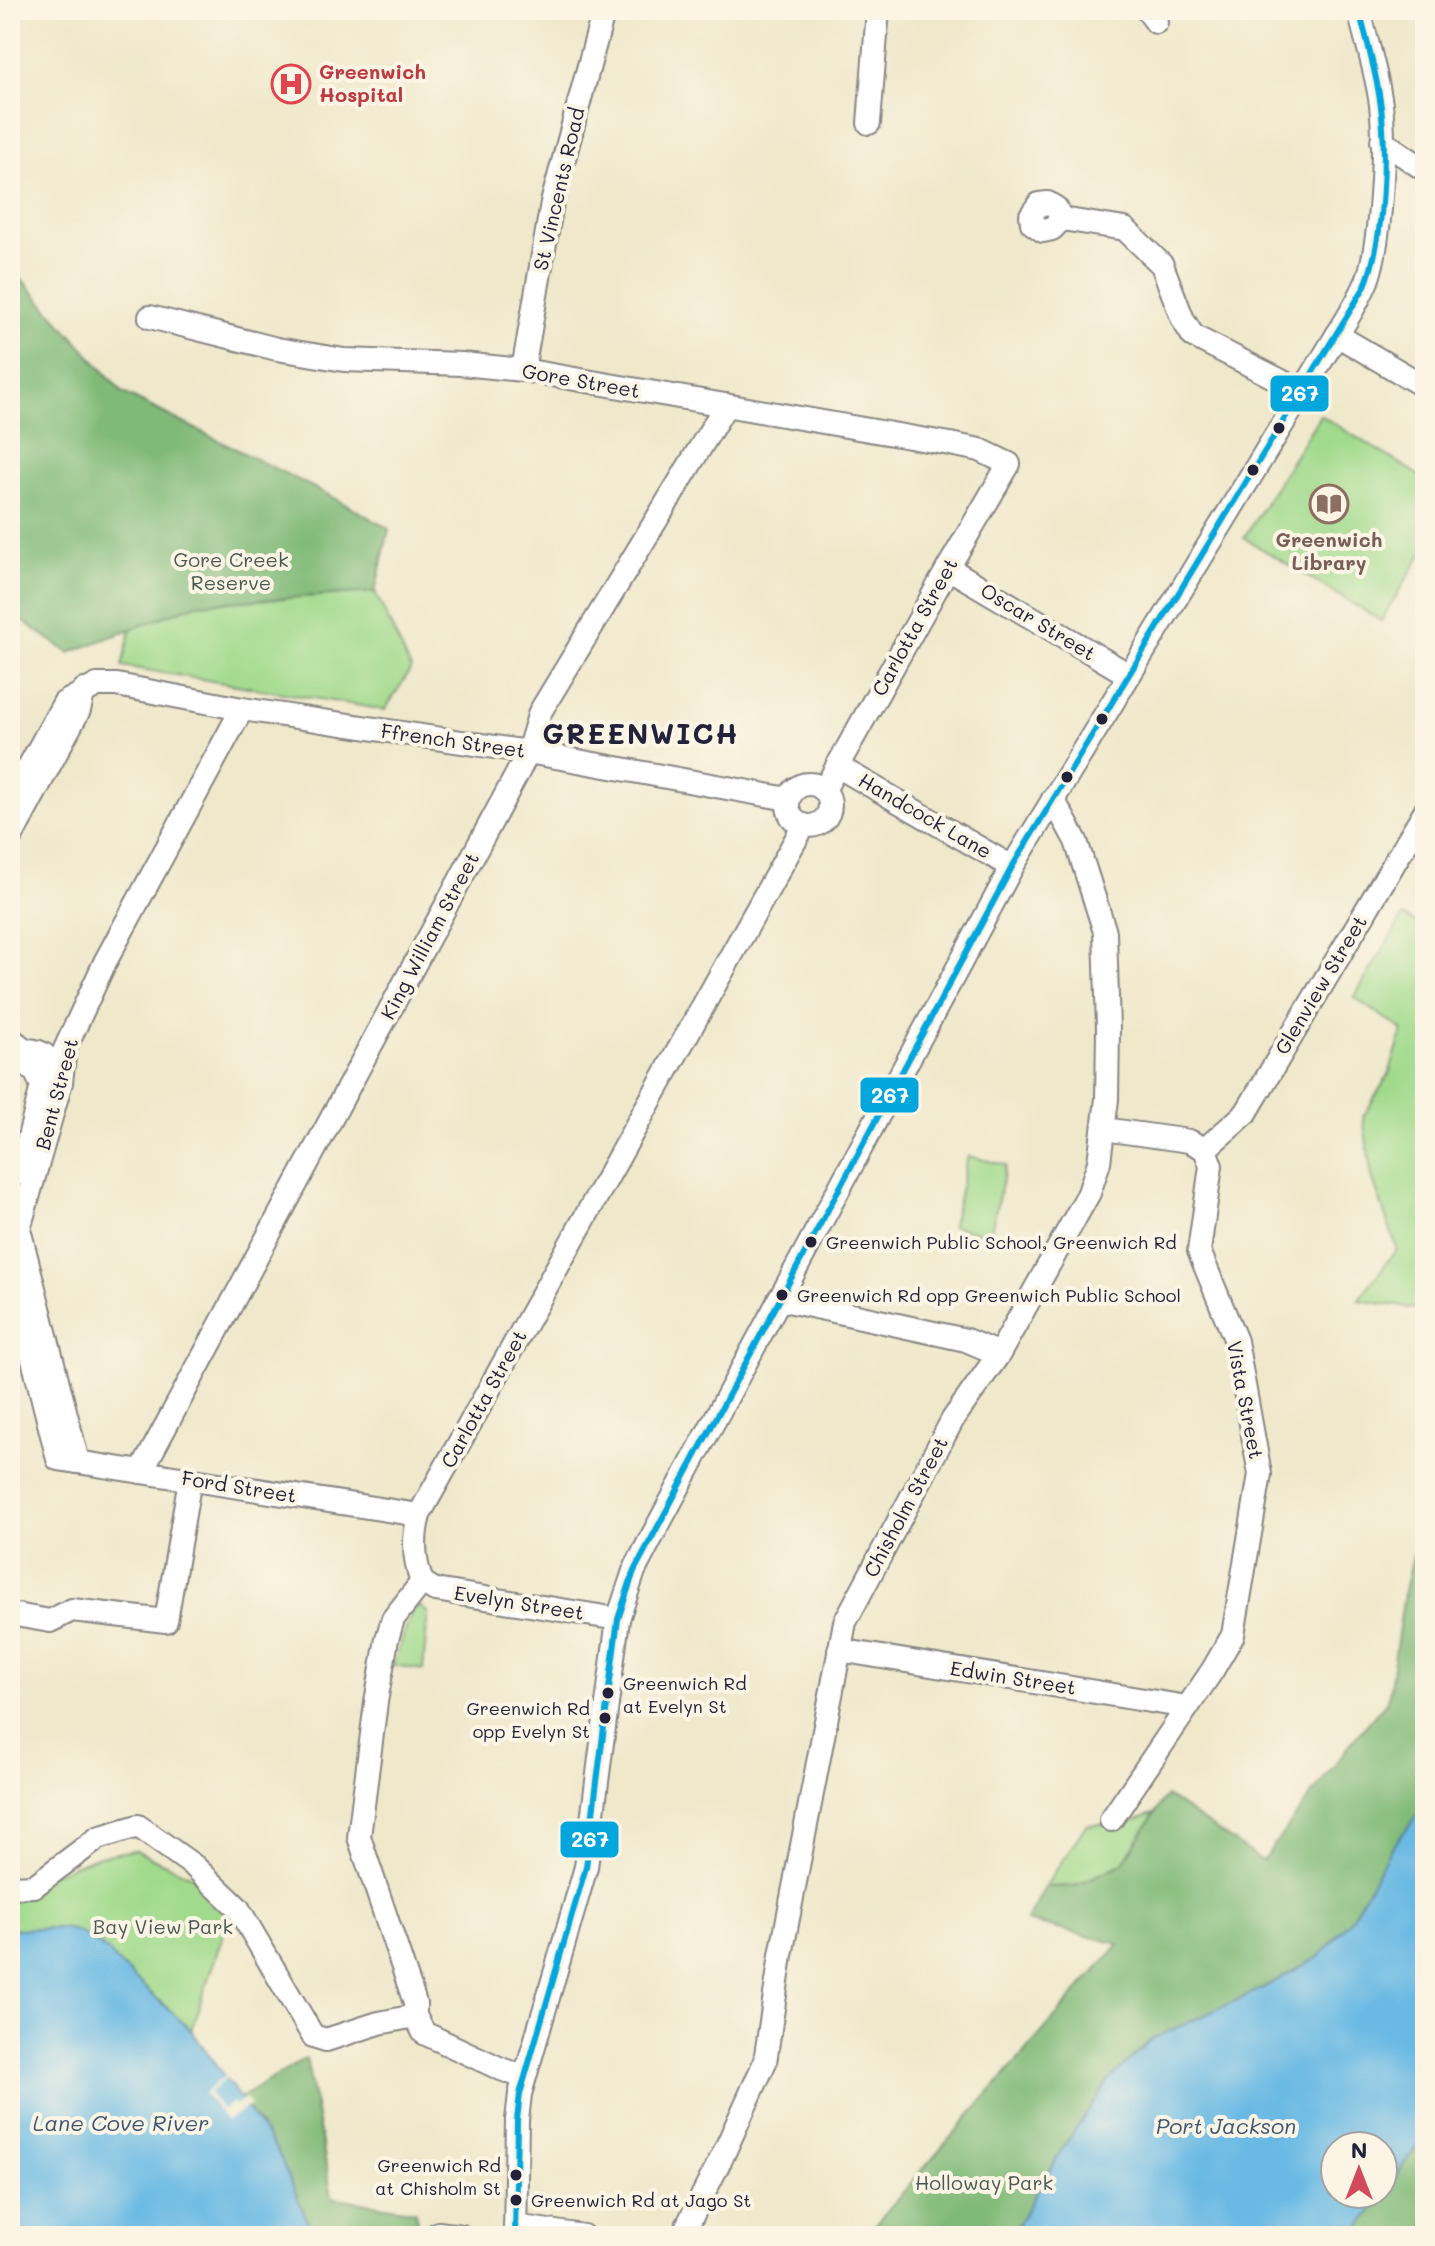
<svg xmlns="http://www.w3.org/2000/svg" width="1435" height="2246" viewBox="0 0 1435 2246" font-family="Mali,sans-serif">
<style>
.green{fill:#a1da8c;stroke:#627e64;stroke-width:2}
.forest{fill:#80ba78;stroke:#516e5a;stroke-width:2}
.water{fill:#69b9e4;stroke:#466e90;stroke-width:2;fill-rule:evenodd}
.pier{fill:#efe8cb}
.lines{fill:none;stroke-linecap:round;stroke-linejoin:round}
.stream{stroke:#69b9e4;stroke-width:5}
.minor-casing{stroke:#888583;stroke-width:26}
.minor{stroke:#fff;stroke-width:22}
.bus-1-casing{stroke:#fcf5e5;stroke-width:12}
.bus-1{stroke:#03a6dd;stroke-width:6}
.bus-dot{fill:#22223b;stroke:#fcf5e5;stroke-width:3}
.labels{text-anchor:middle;stroke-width:8;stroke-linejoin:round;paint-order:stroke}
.bus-label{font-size:18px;fill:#22223b;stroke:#fcf5e5;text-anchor:start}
.health-label{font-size:20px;font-weight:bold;fill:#be3a42;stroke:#fcf5e5;text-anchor:start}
.street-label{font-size:20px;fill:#22223b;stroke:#fcf5e5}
.education-label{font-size:20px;font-weight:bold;fill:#785e54;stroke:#fcf5e5}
.park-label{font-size:20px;fill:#485953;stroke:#fcf5e5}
.water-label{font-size:22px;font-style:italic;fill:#3b5776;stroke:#fcf5e5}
.district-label{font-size:28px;font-weight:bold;letter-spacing:2px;fill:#22223b;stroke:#fcf5e5}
.line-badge{stroke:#fcf5e5;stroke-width:3}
.badge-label{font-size:22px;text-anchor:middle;font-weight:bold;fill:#fff}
</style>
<rect width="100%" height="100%" fill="#fcf5e5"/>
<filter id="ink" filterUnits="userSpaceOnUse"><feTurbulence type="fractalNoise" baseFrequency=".0125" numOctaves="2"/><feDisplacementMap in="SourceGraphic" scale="16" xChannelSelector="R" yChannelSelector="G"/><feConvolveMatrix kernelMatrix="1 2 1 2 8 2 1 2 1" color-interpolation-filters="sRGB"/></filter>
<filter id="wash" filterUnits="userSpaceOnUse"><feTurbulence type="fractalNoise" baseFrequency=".006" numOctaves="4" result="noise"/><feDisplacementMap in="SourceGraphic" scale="32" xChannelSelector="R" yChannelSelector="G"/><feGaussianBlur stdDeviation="1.8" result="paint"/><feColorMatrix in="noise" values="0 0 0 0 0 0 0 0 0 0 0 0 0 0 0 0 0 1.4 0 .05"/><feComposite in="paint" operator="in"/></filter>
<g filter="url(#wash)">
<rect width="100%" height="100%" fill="#efe8cb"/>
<!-- green -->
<g class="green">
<polygon points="10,258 16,273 123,393 336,499 389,529 375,592 411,669 385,710 122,666 131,628 69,653 10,612"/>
<polygon points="1320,415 1425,479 1425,549 1381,621 1244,538"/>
<polygon points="1403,916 1425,928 1425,1310 1358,1300 1397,1249 1372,1177 1363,1117 1389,1074 1403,1030 1354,998"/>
<polygon points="968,1156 1006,1165 990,1235 952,1226"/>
<polygon points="420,1606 428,1613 423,1670 393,1665 413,1609"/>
<polygon points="1156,1813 1122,1864 1074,1886 1045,1887 1086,1825 1129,1822"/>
<polygon points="135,1850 192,1876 231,1911 191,2030 121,1966 108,1951 79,1932 63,1928 10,1929 10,1886 25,1884 99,1856"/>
</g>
<!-- forest -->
<g class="forest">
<polygon points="10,257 16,273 123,393 336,499 389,529 375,592 197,604 69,653 10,612 10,463 17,412 10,392"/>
<polygon points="1425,1516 1425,1806 1390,1850 1350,1921 1319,1957 1261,1989 1152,2039 1111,2078 1063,2148 1011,2236 865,2236 1119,1944 1026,1921 1045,1887 1074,1886 1122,1864 1166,1796 1262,1861 1351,1743 1388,1700 1404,1594 1422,1519"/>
<polygon points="306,2058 332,2197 415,2211 422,2236 314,2236 278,2152 240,2098"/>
<polygon points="1425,2135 1425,2236 1354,2236"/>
</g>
<!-- water -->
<g class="water">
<path d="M1425 1806V2135L1354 2236H1011L1063 2148 1111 2078 1152 2039 1261 1989 1319 1957 1350 1921 1390 1850ZM1335 2146H1383V2194H1335Z"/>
<polygon points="63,1928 79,1932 108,1951 121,1966 191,2030 278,2152 314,2236 10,2236 10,1929"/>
</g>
<!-- pier -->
<polygon class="pier" points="227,2074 229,2075 209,2093 222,2110 233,2102 236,2105 245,2099 250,2105 226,2121 204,2093"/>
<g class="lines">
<!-- stream -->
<polyline class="stream" points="10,384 17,427 10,462"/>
</g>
</g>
<g filter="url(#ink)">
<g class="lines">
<!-- minor casing -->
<g class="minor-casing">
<g id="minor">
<polyline points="1147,10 1156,22"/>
<polyline points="869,123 878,10"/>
<polyline points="1382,141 1425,170"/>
<polygon points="1048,203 1056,208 1062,219 1052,229 1043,231 1032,223 1031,215 1039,204"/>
<polyline points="1062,219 1125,229 1162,265 1183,320 1193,336 1303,392"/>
<polyline points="150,317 277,349 344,360 462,364 523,370 950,444 980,450 1009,464 948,568 824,790"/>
<polyline points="1337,335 1425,387"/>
<polyline points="523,370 552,203 604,10"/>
<polyline points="948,568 1129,675"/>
<polyline points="837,766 1012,867"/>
<circle cx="809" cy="805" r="21"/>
<polyline points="10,801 64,703 97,685 117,685 242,709 528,752 788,799"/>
<polyline points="10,839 79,710 84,690"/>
<path d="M10 1038 25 1050C50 1050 51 1062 61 1082"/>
<polyline points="1104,1129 1189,1141 1205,1149 1211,1166 1199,1251 1236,1341 1260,1474 1233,1635 1212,1671 1111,1820"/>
<polyline points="1205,1149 1246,1113 1425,811"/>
<polyline points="20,1173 42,1086 36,1073 25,1063 25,1050"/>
<polyline points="10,1268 58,1459 419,1515"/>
<polyline points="779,1299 966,1340 999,1354"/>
<polyline points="78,1462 19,1229 61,1082 65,1049 105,962 242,709"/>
<polyline points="141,1472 517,774 528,752 540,712 726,405"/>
<polyline points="422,1582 435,1590 618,1619"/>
<polyline points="10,1614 50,1621 72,1610 166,1621 190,1479"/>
<polyline points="839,1650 1187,1707"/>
<polyline points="10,1887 34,1886 98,1838 138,1826 194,1866 238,1908 313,2036 326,2040 379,2023 415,2016 424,2033 501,2069 524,2077"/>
<path d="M415 2016V2003L359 1837 376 1702 387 1639 393 1619 422 1582C413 1559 413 1538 419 1515L804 825"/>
<polyline points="515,2226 583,2236"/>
<polyline points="438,2233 461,2236"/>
<path d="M515 2236 517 2120 520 2094 586 1867 618 1619 634 1571 649 1542 1012 867 1337 335C1348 318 1359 300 1367 281 1381 243 1386 147 1381 105 1377 73 1366 41 1359 10"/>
<polyline points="682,2236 722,2157 765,2062 781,1955 845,1622 953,1419 999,1354 1089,1193 1099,1162 1107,1099 1108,1029 1105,932 1076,841 1053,799"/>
</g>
</g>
<!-- minor -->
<use href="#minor" class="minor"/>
<!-- bus-1 casing -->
<g class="bus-1-casing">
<path id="bus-1" d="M515 2236 517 2120 520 2094 586 1867 618 1619 634 1571 1012 867 1364 288C1385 241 1388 144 1379 94 1374 65 1366 38 1359 10"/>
</g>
<!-- bus-1 -->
<use href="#bus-1" class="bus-1"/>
</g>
</g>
<!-- icons -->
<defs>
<g id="hospital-ring" transform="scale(2)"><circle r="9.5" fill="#fcf5e5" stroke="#e0444e" stroke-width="1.5"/><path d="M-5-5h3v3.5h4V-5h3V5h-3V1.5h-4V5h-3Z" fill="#e0444e"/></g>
<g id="library-ring" transform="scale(2)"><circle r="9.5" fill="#fcf5e5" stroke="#8d6e63" stroke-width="1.5"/><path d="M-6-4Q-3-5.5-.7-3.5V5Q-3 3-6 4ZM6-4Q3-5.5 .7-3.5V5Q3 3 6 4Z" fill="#8d6e63"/></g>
</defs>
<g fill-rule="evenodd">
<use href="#hospital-ring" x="291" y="84"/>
<use href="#library-ring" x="1329" y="504"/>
</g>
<!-- markers -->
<g class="bus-dot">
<circle cx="1279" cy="428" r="7"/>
<circle cx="1253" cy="470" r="7"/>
<circle cx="1102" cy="719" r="7"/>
<circle cx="1067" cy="777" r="7"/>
<circle cx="811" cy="1242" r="7"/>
<circle cx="782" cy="1295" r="7"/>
<circle cx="608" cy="1693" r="7"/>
<circle cx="605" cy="1718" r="7"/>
<circle cx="516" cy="2175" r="7"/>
<circle cx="516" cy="2200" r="7"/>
</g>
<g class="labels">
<!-- bus labels -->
<g class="bus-label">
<text x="826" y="1249">Greenwich Public School, Greenwich Rd</text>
<text x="797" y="1302">Greenwich Rd opp Greenwich Public School</text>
<text x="623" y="1690">Greenwich Rd<tspan x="623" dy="23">at Evelyn St</tspan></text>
<text x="590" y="1715" text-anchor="end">Greenwich Rd<tspan x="590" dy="23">opp Evelyn St</tspan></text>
<text x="501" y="2172" text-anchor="end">Greenwich Rd<tspan x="501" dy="23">at Chisholm St</tspan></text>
<text x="531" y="2207">Greenwich Rd at Jago St</text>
</g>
<!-- health labels -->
<g class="health-label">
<text x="319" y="79">Greenwich<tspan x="319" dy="23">Hospital</tspan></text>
</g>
<!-- street labels -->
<g class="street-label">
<text transform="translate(559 189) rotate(-77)" y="7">St Vincents Road</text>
<text transform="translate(581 381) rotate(10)" y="7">Gore Street</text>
<text transform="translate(1038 622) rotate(31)" y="7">Oscar Street</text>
<text transform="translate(915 627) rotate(-61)" y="7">Carlotta Street</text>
<text transform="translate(453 741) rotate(8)" y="7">Ffrench Street</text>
<text transform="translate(925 816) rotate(30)" y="7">Handcock Lane</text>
<text transform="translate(430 936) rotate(-62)" y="7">King William Street</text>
<text transform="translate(1321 985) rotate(-59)" y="7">Glenview Street</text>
<text transform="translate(57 1094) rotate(-75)" y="7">Bent Street</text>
<text transform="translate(484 1399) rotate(-61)" y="7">Carlotta Street</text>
<text transform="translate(1245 1400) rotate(79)" y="7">Vista Street</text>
<text transform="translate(239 1487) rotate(9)" y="7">Ford Street</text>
<text transform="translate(906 1507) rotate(-62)" y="7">Chisholm Street</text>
<text transform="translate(519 1603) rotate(9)" y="7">Evelyn Street</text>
<text transform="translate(1013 1678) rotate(9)" y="7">Edwin Street</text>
</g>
<!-- education labels -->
<g class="education-label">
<text x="1329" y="547">Greenwich<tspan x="1329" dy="23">Library</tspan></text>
</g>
<!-- park labels -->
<g class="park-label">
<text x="231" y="567">Gore Creek<tspan x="231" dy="23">Reserve</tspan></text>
<text x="163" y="1934">Bay View Park</text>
<text x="984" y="2190">Holloway Park</text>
</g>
<!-- water labels -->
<g class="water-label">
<text x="121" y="2131">Lane Cove River</text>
<text x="1226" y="2134">Port Jackson</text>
</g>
<!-- district labels -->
<g class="district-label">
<text x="641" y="744">GREENWICH</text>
</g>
</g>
<g class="line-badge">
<rect x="1269" y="374" width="61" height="39" rx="8" fill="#03a6dd"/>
<rect x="859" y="1076" width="61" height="38" rx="8" fill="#03a6dd"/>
<rect x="559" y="1820" width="61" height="39" rx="8" fill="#03a6dd"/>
</g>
<g class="badge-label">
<text x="1300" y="401">267</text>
<text x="890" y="1103">267</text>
<text x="590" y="1847">267</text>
</g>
<!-- margin -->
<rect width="1435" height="2246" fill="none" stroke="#fcf5e5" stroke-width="40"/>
<!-- north arrow -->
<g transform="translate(1359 2170)"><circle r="38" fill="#fcf5e5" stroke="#a5a1a1" stroke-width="2"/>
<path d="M0-6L14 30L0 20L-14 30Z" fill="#d1495b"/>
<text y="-12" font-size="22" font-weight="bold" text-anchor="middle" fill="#22223b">N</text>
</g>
</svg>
